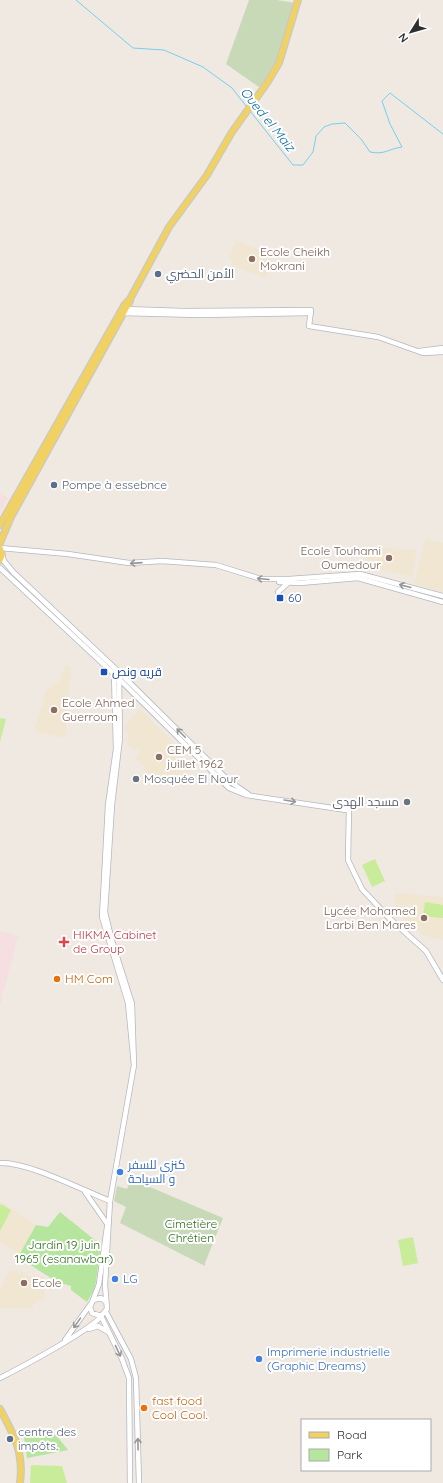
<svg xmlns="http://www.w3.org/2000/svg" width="443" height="1483" viewBox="0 0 443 1483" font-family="Quicksand,Cairo,sans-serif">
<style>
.education{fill:#f0e6d1}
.medical{fill:#f5dfe0}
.green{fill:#b6e59e}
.cemetery{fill:#c8d9b8}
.pitch{fill:#c9ec9a}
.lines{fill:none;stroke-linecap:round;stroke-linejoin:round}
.stream{stroke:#75cff0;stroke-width:1}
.minor-casing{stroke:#b4b7c1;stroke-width:6}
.major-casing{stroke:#c9c9c9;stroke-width:8}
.minor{stroke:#fff;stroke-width:4.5}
.major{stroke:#f2d163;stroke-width:5.5}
.oneway{stroke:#969696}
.education-dot{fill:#8d6e63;stroke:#fff;stroke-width:1.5}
.service-dot{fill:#5c6f8a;stroke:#fff;stroke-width:1.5}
.transit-dot{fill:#1a4fb4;stroke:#fff;stroke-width:1.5}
.worship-dot{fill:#6b7280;stroke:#fff;stroke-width:1.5}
.health-dot{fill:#e0444e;stroke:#fff;stroke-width:1.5}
.food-dot{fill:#e8710a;stroke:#fff;stroke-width:1.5}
.shop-dot{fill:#3f7fe0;stroke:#fff;stroke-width:1.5}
.labels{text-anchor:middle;stroke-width:4;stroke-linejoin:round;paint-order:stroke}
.education-label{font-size:12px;fill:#785e54;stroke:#fff;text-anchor:start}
.service-label{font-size:12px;fill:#4e5e75;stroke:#fff;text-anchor:start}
.transit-label{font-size:12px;fill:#164399;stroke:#fff;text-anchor:start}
.worship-label{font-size:12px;fill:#5b616d;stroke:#fff;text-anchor:start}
.health-label{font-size:12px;fill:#be3a42;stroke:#fff;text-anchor:start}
.food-label{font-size:12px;fill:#c56008;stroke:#fff;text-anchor:start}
.shop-label{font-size:12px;fill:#366cbe;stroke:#fff;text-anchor:start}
.park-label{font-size:12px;fill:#2c6e1b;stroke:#fff}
.water-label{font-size:13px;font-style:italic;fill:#0d6fa3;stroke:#fff}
</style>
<rect width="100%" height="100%" fill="#efe9e1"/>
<!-- education -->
<g class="education">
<polygon points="236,241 274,255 266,278 231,265 233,260 229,258"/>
<polygon points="426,539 443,543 443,592 414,584"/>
<polygon points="371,547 416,550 413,577 363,566 365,550 371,550"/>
<polygon points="65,666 71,667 65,738 34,731 47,689 60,681"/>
<polygon points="140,709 172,741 171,747 184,760 184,766 192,769 179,783 156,781 143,769 145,767 136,759 140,754 138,752 140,750 137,748 134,751 127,744 129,733 127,733 125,725"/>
<polygon points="395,893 443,897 443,940 423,935 412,926 396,910"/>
<polygon points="0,1201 36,1225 19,1254 0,1242"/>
<polygon points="9,1271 28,1272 28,1276 44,1276 45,1300 37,1300 37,1304 33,1304 33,1308 0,1308 0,1290"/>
</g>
<!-- medical -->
<g class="medical">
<polygon points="0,493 8,498 0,514"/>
<polygon points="0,931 18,936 0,1005"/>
</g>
<!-- green -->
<g class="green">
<polygon points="60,1212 101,1245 95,1288 87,1302 71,1290 71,1286 57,1282 18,1257 36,1225 48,1227"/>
<polygon points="40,1432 56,1435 68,1450 27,1458 24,1437"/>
</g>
<!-- cemetery -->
<g class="cemetery">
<polygon points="249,0 277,0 295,3 278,61 272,72 259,87 226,64"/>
<polygon points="131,1179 223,1218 205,1263 205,1266 120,1223 126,1207 114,1201 117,1186 127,1189"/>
</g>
<!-- pitch -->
<g class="pitch">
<polygon points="0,718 6,719 0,742"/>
<polygon points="375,859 385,881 372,887 362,865"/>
<polygon points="425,902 443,905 443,918 423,916"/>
<polygon points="1,1204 11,1210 0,1231 0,1206"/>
<polygon points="413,1237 418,1263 403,1266 398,1240"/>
<polygon points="31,1465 62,1466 67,1483 30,1483"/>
</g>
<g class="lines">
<!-- stream -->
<g class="stream">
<polyline points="76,0 133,48 164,50 203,67 232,88 247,107"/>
<path d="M250 111 293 165H303L313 152 316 136 324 127 332 124 345 123 361 139 370 152C385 155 388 149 402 147L390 124 382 101 390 93 443 134"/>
</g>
<!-- minor casing -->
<g class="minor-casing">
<g id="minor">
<polyline points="124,309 184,311 311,310 309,326 378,337 423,353 443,352"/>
<polyline points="122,313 199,315 311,313"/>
<polyline points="419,351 443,348"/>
<polyline points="0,548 68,554 129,563 162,561 216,565 261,579 289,579 360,574 443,596"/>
<polyline points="2,555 4,561 13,572 121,674 229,781 248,794"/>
<polyline points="0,568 114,674 229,788 246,795 346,810 353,807"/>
<polyline points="279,582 300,583 358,578 443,602"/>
<polyline points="278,592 288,583"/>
<polyline points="349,809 348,860 362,889 389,918 426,951 443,980"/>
<path d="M0 1163C29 1162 82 1190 110 1201"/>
<polyline points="85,1192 108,1225"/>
<polyline points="93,1300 99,1284 107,1227"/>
<polyline points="106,1302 101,1298 93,1300 90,1307 92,1313 101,1316 107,1309 105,1285 110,1201 134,1065 132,1004 112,941 105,912 112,805 120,738 119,679 121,674 114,674 116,749 108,805 102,917 128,1003 134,1065"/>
<polyline points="106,1312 131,1359 136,1378 139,1483"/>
<polyline points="89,1329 98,1326 108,1332"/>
<polyline points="65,1340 90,1305"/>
<path d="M0 1378C18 1369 93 1329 101 1316L122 1359 129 1378 130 1483"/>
</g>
</g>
<!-- major casing -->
<g class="major-casing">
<g id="major">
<polyline points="0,525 125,304 130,299 169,227 207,175 232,132 267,83 279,63 298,0"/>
<polyline points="0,543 11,517 130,301"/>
<polyline points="0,548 2,555 0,560"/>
<path d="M0 1409C14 1435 24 1452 20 1483"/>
</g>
</g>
<!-- minor -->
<use href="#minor" class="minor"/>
<!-- major -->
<use href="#major" class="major"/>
</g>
<!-- one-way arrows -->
<defs><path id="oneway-shaft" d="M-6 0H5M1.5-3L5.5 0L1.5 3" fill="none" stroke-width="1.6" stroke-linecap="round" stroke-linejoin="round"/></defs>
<g class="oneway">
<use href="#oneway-shaft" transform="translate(136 563) rotate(176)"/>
<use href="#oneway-shaft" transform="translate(263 579) rotate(-175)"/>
<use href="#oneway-shaft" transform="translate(405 586) rotate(-165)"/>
<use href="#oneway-shaft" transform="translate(181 733) rotate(-135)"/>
<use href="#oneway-shaft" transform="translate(290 801) rotate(9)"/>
<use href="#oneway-shaft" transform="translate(77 1323) rotate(125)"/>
<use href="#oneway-shaft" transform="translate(118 1351) rotate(65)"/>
<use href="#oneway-shaft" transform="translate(138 1444) rotate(-91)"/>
</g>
<!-- markers -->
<g class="education-dot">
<circle cx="252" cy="259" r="4"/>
<circle cx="389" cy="558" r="4"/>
<circle cx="54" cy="710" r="4"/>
<circle cx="159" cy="757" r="4"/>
<circle cx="424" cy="918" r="4"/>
<circle cx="24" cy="1283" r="4"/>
</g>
<g class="service-dot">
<circle cx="158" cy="274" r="4"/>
<circle cx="54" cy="485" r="4"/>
<circle cx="10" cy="1439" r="4"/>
</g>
<g class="transit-dot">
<rect x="276" y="594" width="8" height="8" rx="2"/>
<rect x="100" y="668" width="8" height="8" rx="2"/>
</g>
<g class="worship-dot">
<circle cx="136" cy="779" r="4"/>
<circle cx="407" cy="802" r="4"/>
</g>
<path class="health-dot" d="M62 936h4v4h4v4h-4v4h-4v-4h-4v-4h4z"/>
<g class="food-dot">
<circle cx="57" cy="979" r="4"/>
<circle cx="144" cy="1408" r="4"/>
</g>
<g class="shop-dot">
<circle cx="120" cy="1172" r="4"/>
<circle cx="115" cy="1279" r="4"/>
<circle cx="259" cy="1359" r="4"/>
</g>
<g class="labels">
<!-- education labels -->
<g class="education-label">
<text x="260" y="256">Ecole Cheikh<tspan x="260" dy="14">Mokrani</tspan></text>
<text x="381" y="555" text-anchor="end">Ecole Touhami<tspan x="381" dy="14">Oumedour</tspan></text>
<text x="62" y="707">Ecole Ahmed<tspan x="62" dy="14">Guerroum</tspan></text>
<text x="167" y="754">CEM 5<tspan x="167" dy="14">juillet 1962</tspan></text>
<text x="416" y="915" text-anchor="end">Lycée Mohamed<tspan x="416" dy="14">Larbi Ben Mares</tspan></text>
<text x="32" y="1287">Ecole</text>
</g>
<!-- service labels -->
<g class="service-label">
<text x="166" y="278">الأمن الحضري</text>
<text x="62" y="489">Pompe à essebnce</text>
<text x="18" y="1436">centre des<tspan x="18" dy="14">impôts.</tspan></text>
</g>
<!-- transit labels -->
<g class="transit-label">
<text x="288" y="602">60</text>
<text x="112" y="676">قريه ونص</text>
</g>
<!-- worship labels -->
<g class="worship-label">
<text x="144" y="783">Mosquée El Nour</text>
<text x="399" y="806" text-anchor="end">مسجد الهدى</text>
</g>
<!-- health labels -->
<g class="health-label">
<text x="73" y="939">HIKMA Cabinet<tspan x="73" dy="14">de Group</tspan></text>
</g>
<!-- food labels -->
<g class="food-label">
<text x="65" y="983">HM Com</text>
<text x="152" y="1405">fast food<tspan x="152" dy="14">Cool Cool.</tspan></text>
</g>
<!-- shop labels -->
<g class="shop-label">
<text x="128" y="1169">كنزي للسفر<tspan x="128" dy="14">و السياحة</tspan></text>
<text x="123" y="1283">LG</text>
<text x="267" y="1356">Imprimerie industrielle<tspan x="267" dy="14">(Graphic Dreams)</tspan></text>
</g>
<!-- park labels -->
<g class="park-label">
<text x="191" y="1228">Cimetière<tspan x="191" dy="14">Chrétien</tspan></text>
<text x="64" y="1249">Jardin 19 juin<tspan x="64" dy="14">1965 (esanawbar)</tspan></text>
</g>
<!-- water labels -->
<g class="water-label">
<text transform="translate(268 119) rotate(51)" y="5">Oued el Maiz</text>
</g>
</g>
<!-- legend -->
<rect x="301" y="1419" width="130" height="52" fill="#ffffff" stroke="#ababab"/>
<rect x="309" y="1432" width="20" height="6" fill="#f2d163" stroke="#ababab"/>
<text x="337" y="1439" font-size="12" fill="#2e2e2e">Road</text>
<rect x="309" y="1449" width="20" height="12" fill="#b6e59e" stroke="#ababab"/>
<text x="337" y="1459" font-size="12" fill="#2e2e2e">Park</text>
<!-- north arrow -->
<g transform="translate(411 32) rotate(233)" stroke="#ffffff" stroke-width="3" paint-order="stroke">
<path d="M0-3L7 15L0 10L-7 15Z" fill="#2e2e2e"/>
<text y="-6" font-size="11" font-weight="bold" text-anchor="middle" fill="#2e2e2e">N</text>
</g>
</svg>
